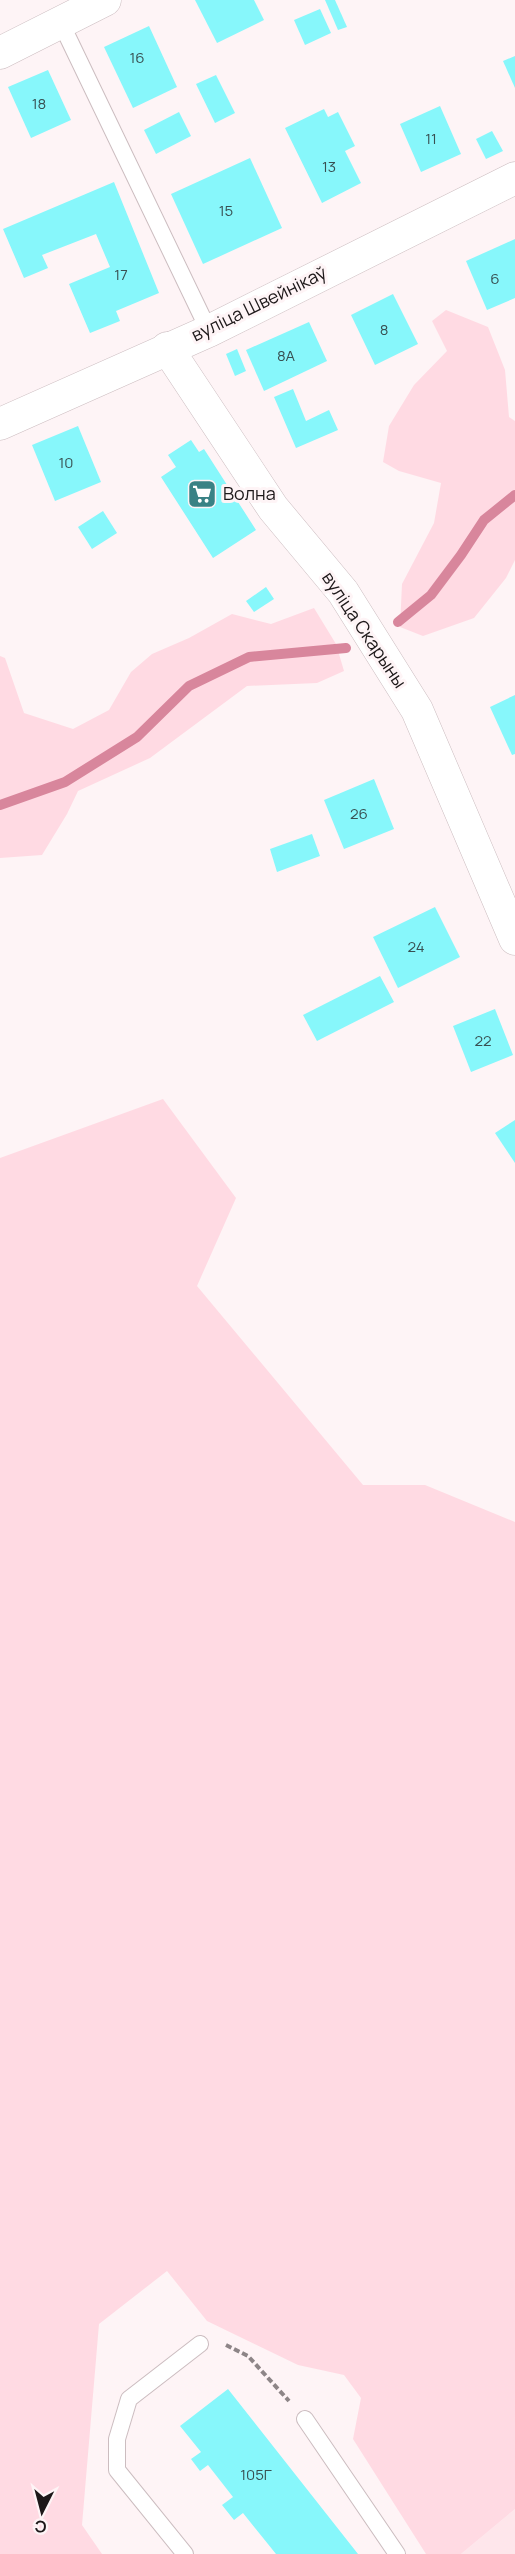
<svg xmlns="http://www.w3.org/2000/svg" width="515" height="2554" viewBox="0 0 515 2554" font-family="Manrope,sans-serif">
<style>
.built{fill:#fee6eb}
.green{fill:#ffdae3}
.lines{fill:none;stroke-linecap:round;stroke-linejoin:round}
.stream{stroke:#d8869c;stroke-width:10}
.building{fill:#87f7fb}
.lane-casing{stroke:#ccbdc0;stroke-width:18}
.street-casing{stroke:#ccbdc0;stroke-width:33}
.path{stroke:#8d8587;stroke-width:4;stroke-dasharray:6 3;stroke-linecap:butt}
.lane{stroke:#fff;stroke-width:16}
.street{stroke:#fff;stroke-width:32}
.labels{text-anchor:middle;stroke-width:6;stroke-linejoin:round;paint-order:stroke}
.number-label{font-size:15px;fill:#385052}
.street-label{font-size:18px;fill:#1d1819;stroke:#fef4f6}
.poi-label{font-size:18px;fill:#1d1819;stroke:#fef4f6;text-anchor:start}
</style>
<rect width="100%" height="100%" fill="#fef4f6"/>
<!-- built -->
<polygon class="built" points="515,2509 515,2554 461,2554"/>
<!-- green -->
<g class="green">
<polygon points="446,310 488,327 505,370 509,417 515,421 515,560 506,578 474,618 423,636 400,627 402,584 434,523 441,483 399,471 383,462 389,426 414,385 447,351 432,321"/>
<polygon points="314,608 336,644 344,671 317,683 247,686 150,758 78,791 67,814 42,855 0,858 0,656 5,658 24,713 73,729 109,710 131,672 152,654 189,638 232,614 271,624"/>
<polygon points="163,1099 236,1198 197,1286 363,1485 425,1485 515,1522 515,2509 461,2554 426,2554 353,2439 361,2398 344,2375 298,2365 207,2321 167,2271 99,2324 82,2525 102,2554 0,2554 0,1158"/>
</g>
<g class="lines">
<!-- stream -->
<g class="stream">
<polyline points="398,622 431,595 461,555 484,520 515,495"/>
<polyline points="0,805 65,782 137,737 189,686 249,657 346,648"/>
</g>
</g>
<!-- building -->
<g class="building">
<polygon points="195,0 254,0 264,20 217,43"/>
<polygon points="325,0 335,0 347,27 338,30"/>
<polygon points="320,9 331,33 305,45 294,20"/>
<polygon points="149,26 177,87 133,108 104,47"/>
<polygon points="515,56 515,88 503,61"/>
<polygon points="48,70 71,120 31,138 8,87"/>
<polygon points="216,75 235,113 215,123 196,84"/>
<polygon points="440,106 461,154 421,172 400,124"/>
<polygon points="324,109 328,117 338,112 355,146 345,151 361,183 322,203 285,128"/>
<polygon points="179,112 191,136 156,154 144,130"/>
<polygon points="492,131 503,151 486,159 476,139"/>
<polygon points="250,158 282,228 203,264 171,194"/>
<polygon points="114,182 159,293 116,311 120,321 90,333 69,284 110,267 96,234 42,255 48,268 24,278 3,229"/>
<polygon points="515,239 515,298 487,310 466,261"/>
<polygon points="393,294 418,344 375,365 351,315"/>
<polygon points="309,322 327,361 264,391 246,350"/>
<polygon points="237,349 246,371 235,376 226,354"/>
<polygon points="293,389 306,421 329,410 338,430 296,448 274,397"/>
<polygon points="78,426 101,482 55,501 32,445"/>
<polygon points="191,440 199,452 204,449 256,530 213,558 161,477 176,467 168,455"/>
<polygon points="103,511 117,533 92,549 78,527"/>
<polygon points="266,587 274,599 254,612 246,601"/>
<polygon points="515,695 515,754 512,755 490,707"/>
<polygon points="374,779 394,829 344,849 324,800"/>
<polygon points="312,834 320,856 277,872 270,849"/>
<polygon points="435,907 460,957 398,988 373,937"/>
<polygon points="380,976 394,1002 317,1041 303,1015"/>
<polygon points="495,1009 513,1055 471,1072 453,1026"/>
<polygon points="515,1120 515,1163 495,1133"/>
<polygon points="228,2389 358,2554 276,2554 243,2513 234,2520 222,2505 233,2497 208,2465 200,2471 191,2459 201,2452 180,2426"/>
</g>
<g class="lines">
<!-- lane casing -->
<g class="lane-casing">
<g id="lane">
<polyline points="60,21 209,331"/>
<polyline points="305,2419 397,2554"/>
<polyline points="185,2554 117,2470 117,2439 129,2399 200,2344"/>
</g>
</g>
<!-- street casing -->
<g class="street-casing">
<g id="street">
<polyline points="0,53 105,0"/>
<polyline points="167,348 273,508 343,592 417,710 515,939"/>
<polyline points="0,424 209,331 515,178"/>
</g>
</g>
<!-- path -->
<polyline class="path" points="226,2345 248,2356 289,2401"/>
<!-- lane -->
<use href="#lane" class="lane"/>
<!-- street -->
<use href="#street" class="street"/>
</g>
<!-- icons -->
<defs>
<g id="supermarket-square" transform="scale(1.5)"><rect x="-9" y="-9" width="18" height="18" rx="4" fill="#398285" stroke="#fef4f6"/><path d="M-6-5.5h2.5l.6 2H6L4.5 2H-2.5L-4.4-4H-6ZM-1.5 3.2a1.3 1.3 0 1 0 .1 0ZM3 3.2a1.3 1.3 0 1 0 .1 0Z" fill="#fff"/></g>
</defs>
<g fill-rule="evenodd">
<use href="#supermarket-square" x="202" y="494"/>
</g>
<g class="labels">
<!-- number labels -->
<g class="number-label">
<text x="137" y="63">16</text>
<text x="39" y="109">18</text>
<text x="431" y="144">11</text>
<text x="329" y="172">13</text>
<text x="226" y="216">15</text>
<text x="121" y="280">17</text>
<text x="495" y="284">6</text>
<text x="384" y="335">8</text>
<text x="286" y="361">8А</text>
<text x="66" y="468">10</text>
<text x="359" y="819">26</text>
<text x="416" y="952">24</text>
<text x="483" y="1046">22</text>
<text x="256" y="2480">105Г</text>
</g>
<!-- street labels -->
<g class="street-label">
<text transform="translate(259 304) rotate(-26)" y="6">вуліца Швейнікаў</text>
<text transform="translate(364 630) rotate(56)" y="6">вуліца Скарыны</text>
</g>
<!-- poi labels -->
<g class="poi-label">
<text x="223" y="500">Волна</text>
</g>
</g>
<!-- north arrow -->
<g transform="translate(42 2512) rotate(186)" stroke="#fef4f6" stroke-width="4.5" paint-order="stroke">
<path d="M0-4.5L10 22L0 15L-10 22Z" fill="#1d1819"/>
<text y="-9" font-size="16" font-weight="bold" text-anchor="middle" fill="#1d1819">С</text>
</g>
</svg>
